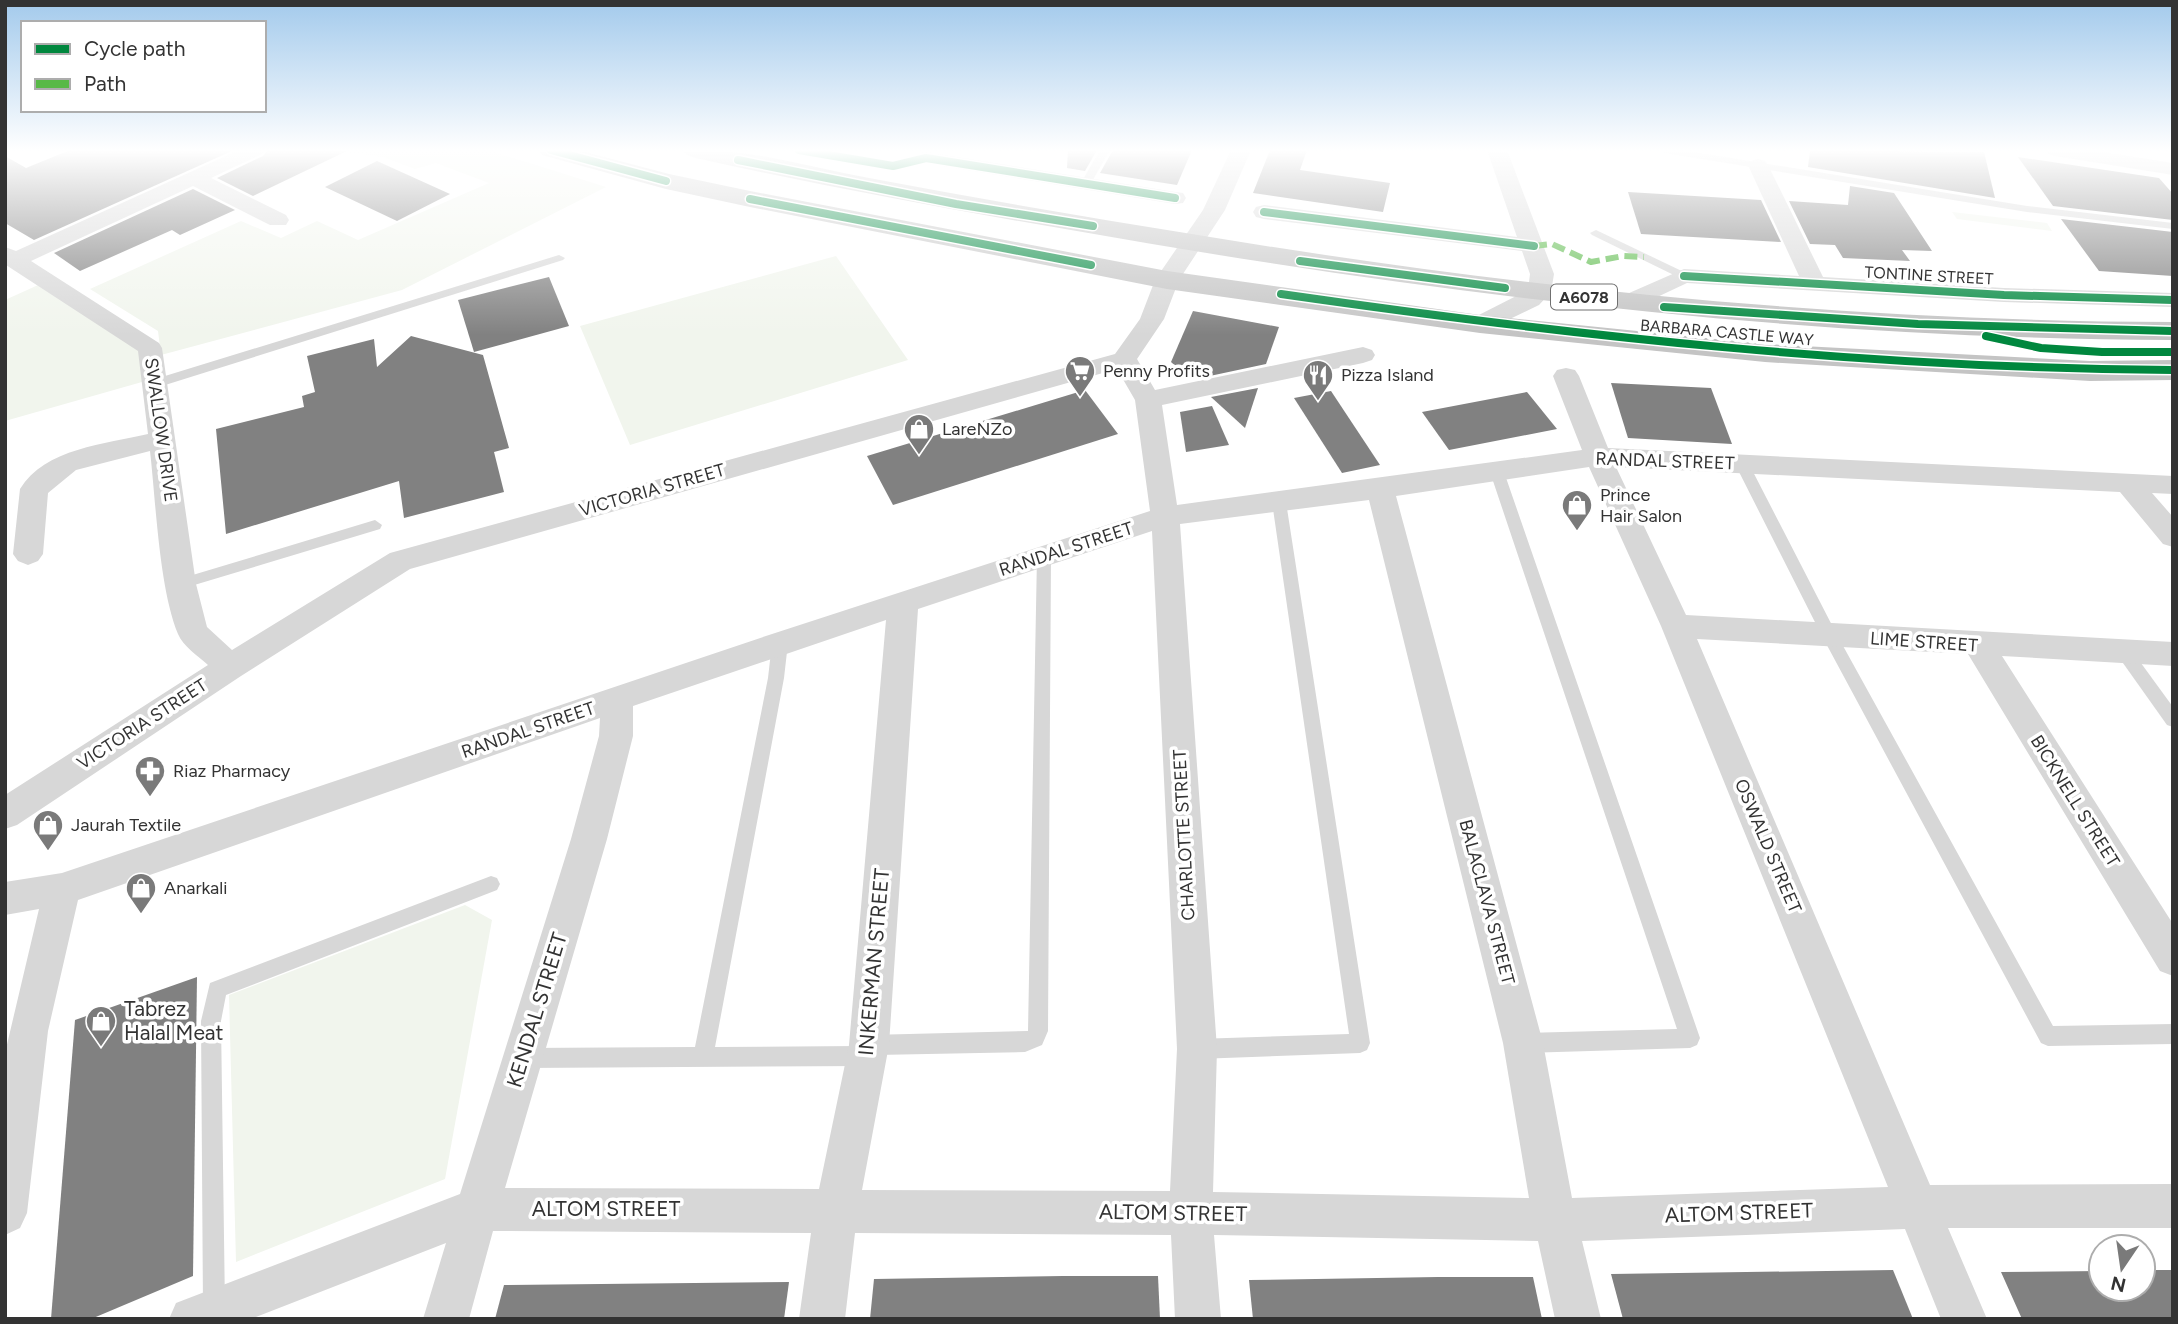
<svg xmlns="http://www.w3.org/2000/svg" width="2178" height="1324" viewBox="0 0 2178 1324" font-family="Figtree,sans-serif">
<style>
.green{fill:#f1f5ed}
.building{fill:#818181}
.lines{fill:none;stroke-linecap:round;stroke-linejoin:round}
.lane{fill:#d7d7d7;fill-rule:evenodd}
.street{fill:#d7d7d7;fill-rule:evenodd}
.highway{fill:#c4c4c4;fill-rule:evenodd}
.quiet{stroke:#58b947;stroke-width:6;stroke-dasharray:13 6;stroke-linecap:butt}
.cycleway-casing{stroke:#fff;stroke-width:11}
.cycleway{stroke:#00873e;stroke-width:8}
.labels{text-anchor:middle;stroke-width:7;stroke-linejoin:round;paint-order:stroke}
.far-street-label{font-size:16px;fill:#333;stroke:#fff}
.shield{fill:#fff;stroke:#707070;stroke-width:2}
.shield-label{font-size:16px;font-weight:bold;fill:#333}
.poi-label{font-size:18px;fill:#333;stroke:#fff;text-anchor:start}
.street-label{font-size:18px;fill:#333;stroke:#fff}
.near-street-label{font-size:21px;fill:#333;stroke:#fff}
.near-poi-label{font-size:21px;fill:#333;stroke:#fff;text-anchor:start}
</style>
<rect width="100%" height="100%" fill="#fff"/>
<!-- green -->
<g class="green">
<polygon points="334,150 488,150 606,187 402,290 161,355 158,331 90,289 241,221 281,238 317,221 358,240 489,183 436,163 415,169 383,157"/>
<polygon points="1952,212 2047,223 2052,231 1957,219"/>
<polygon points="836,256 908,360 630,445 580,326"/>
<polygon points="47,281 150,348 156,378 5,421 5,300"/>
<polygon points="465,905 492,920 445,1179 236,1262 229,995"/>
</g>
<!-- building -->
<g class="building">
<polygon points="70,150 234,150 34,240 5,223 5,156 26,168"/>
<polygon points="268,150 349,150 253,196 217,178 263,156"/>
<polygon points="1068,150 1097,150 1085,171 1067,168"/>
<polygon points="1113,150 1192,150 1177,185 1100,173"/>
<polygon points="1270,150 1307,150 1300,170 1390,183 1383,212 1253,193"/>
<polygon points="1810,150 1984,152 1995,198 1808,167"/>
<polygon points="2018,157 2159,178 2173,194 2173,220 2053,206"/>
<polygon points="377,161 450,194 397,221 325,187"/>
<polygon points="1850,186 1894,193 1932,251 1902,250 1910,261 1843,258 1835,245 1810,244 1789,201 1848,205"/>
<polygon points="193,189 235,210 180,235 172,230 80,271 54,253"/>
<polygon points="1628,192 1761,200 1781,242 1641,234"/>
<polygon points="2061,219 2173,232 2173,276 2099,271"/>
<polygon points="549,277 569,326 474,352 458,300"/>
<polygon points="1193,311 1279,327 1266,364 1191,380 1171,362"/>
<polygon points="411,336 483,355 509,448 494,452 504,492 404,518 399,481 226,534 216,429 304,407 302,396 315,392 307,356 374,339 377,367"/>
<polygon points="1611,383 1711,388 1732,444 1628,438"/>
<polygon points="1258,388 1245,428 1211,397"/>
<polygon points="1085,390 1118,434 893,505 867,456"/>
<polygon points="1331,391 1380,465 1342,473 1294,398"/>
<polygon points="1527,392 1557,429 1449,450 1422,412"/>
<polygon points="1212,406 1229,445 1186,452 1180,412"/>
<polygon points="197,977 193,1276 91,1319 51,1319 75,1020"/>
<polygon points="1893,1270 1913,1319 1623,1319 1611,1274"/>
<polygon points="2143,1270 2173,1270 2173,1319 2022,1319 2001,1272 2101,1271 2101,1289 2143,1289"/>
<polygon points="1063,1276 1158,1276 1160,1319 870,1319 874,1279"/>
<polygon points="1438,1277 1533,1277 1542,1319 1253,1319 1249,1280"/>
<polygon points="789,1282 784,1319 495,1319 504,1285"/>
</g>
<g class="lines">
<!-- lane -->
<g class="lane">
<polygon points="1100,150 1110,150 1090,185 1082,185 1081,183"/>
<polygon points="1660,150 1682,150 2027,206 2173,223 2173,229 2027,212 1665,153"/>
<polygon points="1596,230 1688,274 1690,276 1688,278 1680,278 1592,235 1590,233"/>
<polygon points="559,255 565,258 563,260 162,386 157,387 151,383 152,380"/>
<polygon points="1742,459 1749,464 1837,635 2053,1026 2173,1024 2173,1044 2048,1046 2041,1043 1822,636 1735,464"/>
<polygon points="1497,467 1504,472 1700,1038 1697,1045 1690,1048 1523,1053 1516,1050 1513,1043 1516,1036 1523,1033 1677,1029 1490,472"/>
<polygon points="1279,497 1286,502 1370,1043 1367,1050 1360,1053 1197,1059 1190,1056 1187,1049 1190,1042 1197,1039 1349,1034 1272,502"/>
<polygon points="375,520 382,525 380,529 181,589 174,584 176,580"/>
<polygon points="1044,551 1051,556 1048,1031 1042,1045 1025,1052 876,1055 874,1063 867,1066 523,1068 516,1065 513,1058 516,1051 523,1048 695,1047 768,678 772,643 780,637 788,643 784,678 715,1047 860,1046 862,1038 869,1035 1028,1031 1037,556"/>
<polygon points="2124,646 2130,648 2173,707 2173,727 2167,725 2118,656 2116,652 2118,648"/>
<polygon points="491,876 497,878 500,884 497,890 226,995 221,1021 225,1309 222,1317 206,1317 203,1309 201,1021 210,983"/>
</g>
<!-- street -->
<g class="street">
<path d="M239 150H265L262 154 211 178 286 215 289 220 286 225H270L193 186 31 261 159 343 162 348 196 584 207 627 232 650 390 553 1115 354 1140 319 1155 280 1203 210 1231 150H1251L1225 210 1179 280 1164 319 1137 359 1155 390 1363 347 1372 350 1375 355 1372 360 1363 363 1162 405 1177 505 1582 450 1553 376 1557 370 1566 368 1575 370 1579 376 1608 448 2173 476V494L2152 493 2173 517V547L2163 544 2120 492 1616 467 1686 615 2173 642V666L2002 656 2173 924V976L2160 971 1968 654 1697 639 1930 1185 2173 1184V1228H1948L1987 1319H1941L1905 1229 1582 1241 1601 1319H1555L1538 1241 1214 1235 1221 1319H1175L1171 1235 855 1233 845 1319H799L811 1233 493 1231 469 1319H423L446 1243 251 1319H169L176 1303 460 1194 571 839 599 736 600 718 78 900 48 1031 27 1213 20 1228 5 1235V1053L39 909 5 915V882L62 873 769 635 1150 511 1135 400 1117 369 410 569 241 676 17 825 5 829V795L208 665C198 656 183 646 178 634 159 588 156 503 150 451L76 470 48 493 43 554 38 561 28 565 18 561 13 554 20 489C45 448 106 444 148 434L138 351 6 265 5 247 16 251ZM1589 467 1661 626 1888 1187 1572 1198 1543 1043 1396 496ZM1369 500 1503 1043 1529 1198 1213 1192 1217 1049 1180 524ZM1152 531 1177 1049 1170 1191 862 1190 889 1045 918 609ZM886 620 849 1045 819 1189 505 1188 607 839 633 736V706Z"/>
<polygon points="1487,150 1507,150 1554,274 1551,292 1539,305 1489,329 1480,331 1471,329 1468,324 1471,319 1528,290 1530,274 1522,251 1264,219 1256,217 1253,212 1256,207 1264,205 1517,237"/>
<polygon points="2045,150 2091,150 2173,163 2173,175 2055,156 2048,154"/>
<polygon points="926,152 1175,192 1183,193 1186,198 1183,203 1175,204 919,162 916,158 919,154"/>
<polygon points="1758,159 1765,161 1768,165 1823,277 2004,288 2173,293 2173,307 2004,302 1687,283 1636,307 1620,307 1616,302 1620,297 1684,269 1799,276 1748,165 1751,161"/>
</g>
<!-- highway -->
<g class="highway">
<polygon points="538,150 578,150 669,174 750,191 1167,271 1480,315 1765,344 2090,361 2173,360 2173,380 2090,381 1765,362 1480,333 1167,289 750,207 666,189 542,155"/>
<path d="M683 150C745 147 808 167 869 178 980 199 1092 218 1204 236 1525 289 1847 321 2173 322V340C1829 339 1491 301 1152 244 1000 218 847 192 696 158L687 155Z"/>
</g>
<!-- quiet -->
<polyline class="quiet" points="1534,246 1552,244 1591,262 1623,256 1644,257"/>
<!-- cycleway casing -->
<g class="cycleway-casing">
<g id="cycleway">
<polyline points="551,150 666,181"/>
<polyline points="799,150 893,166 926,158 1175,198"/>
<polyline points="738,160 956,204 1093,226"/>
<polyline points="750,199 1091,265"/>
<polyline points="1264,212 1534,246"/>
<polyline points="1300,261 1505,288"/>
<polyline points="1684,276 2004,295 2173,300"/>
<path d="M1281 294C1580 337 1870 368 2173 370"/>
<polyline points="1664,307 1918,324 2173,331"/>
<polyline points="1986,336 2041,348 2102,352 2173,352"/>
</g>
</g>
<!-- cycleway -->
<use href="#cycleway" class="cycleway"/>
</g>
<!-- sky -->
<linearGradient id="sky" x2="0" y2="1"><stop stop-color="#a3caec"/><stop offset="0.45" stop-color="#fff"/><stop offset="1" stop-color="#fff" stop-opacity="0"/></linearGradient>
<rect width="2178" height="335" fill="url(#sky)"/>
<!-- icons -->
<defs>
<g id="supermarket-pin" transform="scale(1.575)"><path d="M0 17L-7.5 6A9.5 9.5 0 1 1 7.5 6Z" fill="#7a7a7a" stroke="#fff"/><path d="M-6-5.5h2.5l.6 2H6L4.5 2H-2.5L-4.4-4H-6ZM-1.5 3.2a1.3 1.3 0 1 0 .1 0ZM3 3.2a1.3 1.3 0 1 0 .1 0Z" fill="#fff"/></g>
<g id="restaurant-pin" transform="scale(1.575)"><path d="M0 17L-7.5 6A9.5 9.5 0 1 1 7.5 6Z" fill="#7a7a7a" stroke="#fff"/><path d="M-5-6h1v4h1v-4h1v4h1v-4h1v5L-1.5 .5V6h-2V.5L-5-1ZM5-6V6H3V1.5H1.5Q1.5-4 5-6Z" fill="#fff"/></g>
<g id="shop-pin" transform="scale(1.575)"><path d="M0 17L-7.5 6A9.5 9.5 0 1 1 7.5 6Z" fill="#7a7a7a" stroke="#fff"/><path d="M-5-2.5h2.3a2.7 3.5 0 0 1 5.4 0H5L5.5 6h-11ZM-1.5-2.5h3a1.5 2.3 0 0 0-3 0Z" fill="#fff"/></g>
<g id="pharmacy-pin" transform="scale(1.575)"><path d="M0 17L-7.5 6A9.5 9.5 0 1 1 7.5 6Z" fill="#7a7a7a" stroke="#fff"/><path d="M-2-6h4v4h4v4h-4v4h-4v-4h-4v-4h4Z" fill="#fff"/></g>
</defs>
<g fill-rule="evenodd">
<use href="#supermarket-pin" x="1080" y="371"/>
<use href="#restaurant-pin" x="1318" y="375"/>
<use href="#shop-pin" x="919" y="429"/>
<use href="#shop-pin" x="1577" y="505"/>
<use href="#pharmacy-pin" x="150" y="771"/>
<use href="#shop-pin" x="48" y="825"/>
<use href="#shop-pin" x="141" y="888"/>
<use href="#shop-pin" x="101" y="1021"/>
</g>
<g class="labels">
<!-- far-street labels -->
<g class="far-street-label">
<text transform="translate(1929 275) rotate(3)" y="6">TONTINE STREET</text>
<text transform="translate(1727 332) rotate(5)" y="6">BARBARA CASTLE WAY</text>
</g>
<!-- shield labels -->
<rect class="shield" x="1551" y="284.5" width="66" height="25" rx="5"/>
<g class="shield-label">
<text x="1584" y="303">A6078</text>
</g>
<!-- poi labels -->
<g class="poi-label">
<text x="1103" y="377">Penny Profits</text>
<text x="1341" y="381">Pizza Island</text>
<text x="942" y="435">LareNZo</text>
<text x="1600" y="501">Prince<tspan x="1600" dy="21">Hair Salon</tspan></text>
<text x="173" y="777">Riaz Pharmacy</text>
<text x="71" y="831">Jaurah Textile</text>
<text x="164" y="894">Anarkali</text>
</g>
<!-- street labels -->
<g class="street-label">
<text transform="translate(161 430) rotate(82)" y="6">SWALLOW DRIVE</text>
<text transform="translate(1665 461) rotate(2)" y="6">RANDAL STREET</text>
<text transform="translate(652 490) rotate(-16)" y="6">VICTORIA STREET</text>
<text transform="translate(1066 549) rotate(-18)" y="6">RANDAL STREET</text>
<text transform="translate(1924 642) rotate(4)" y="6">LIME STREET</text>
<text transform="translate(142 724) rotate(-33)" y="6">VICTORIA STREET</text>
<text transform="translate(528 730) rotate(-19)" y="6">RANDAL STREET</text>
<text transform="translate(2075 801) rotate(58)" y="6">BICKNELL STREET</text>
<text transform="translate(1184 835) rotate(-93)" y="6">CHARLOTTE STREET</text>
<text transform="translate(1768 846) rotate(67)" y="6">OSWALD STREET</text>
<text transform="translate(1487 902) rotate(75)" y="6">BALACLAVA STREET</text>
</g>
<!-- near-street labels -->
<g class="near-street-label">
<text transform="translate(874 962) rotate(-85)" y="7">INKERMAN STREET</text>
<text transform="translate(537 1010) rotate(-73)" y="7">KENDAL STREET</text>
<text x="606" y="1216">ALTOM STREET</text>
<text transform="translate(1173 1213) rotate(1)" y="7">ALTOM STREET</text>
<text transform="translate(1739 1213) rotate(-2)" y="7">ALTOM STREET</text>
</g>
<!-- near-poi labels -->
<g class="near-poi-label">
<text x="124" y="1016">Tabrez<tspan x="124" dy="24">Halal Meat</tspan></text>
</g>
</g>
<!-- border -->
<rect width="2178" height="1324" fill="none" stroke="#333333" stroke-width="14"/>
<!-- legend -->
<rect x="21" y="21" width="245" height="91" fill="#ffffff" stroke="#adadad" stroke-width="2"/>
<rect x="35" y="44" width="35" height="10" fill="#00873e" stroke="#adadad" stroke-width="2"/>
<text x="84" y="56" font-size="21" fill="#333333">Cycle path</text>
<rect x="35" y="79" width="35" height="10" fill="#58b947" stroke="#adadad" stroke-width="2"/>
<text x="84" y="91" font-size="21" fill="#333333">Path</text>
<!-- north arrow -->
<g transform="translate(2122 1268) rotate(193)"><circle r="33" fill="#ffffff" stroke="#adadad" stroke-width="2"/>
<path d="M0-5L12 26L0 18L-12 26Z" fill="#7a7a7a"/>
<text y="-10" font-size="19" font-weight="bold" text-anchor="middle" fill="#333333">N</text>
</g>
</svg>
